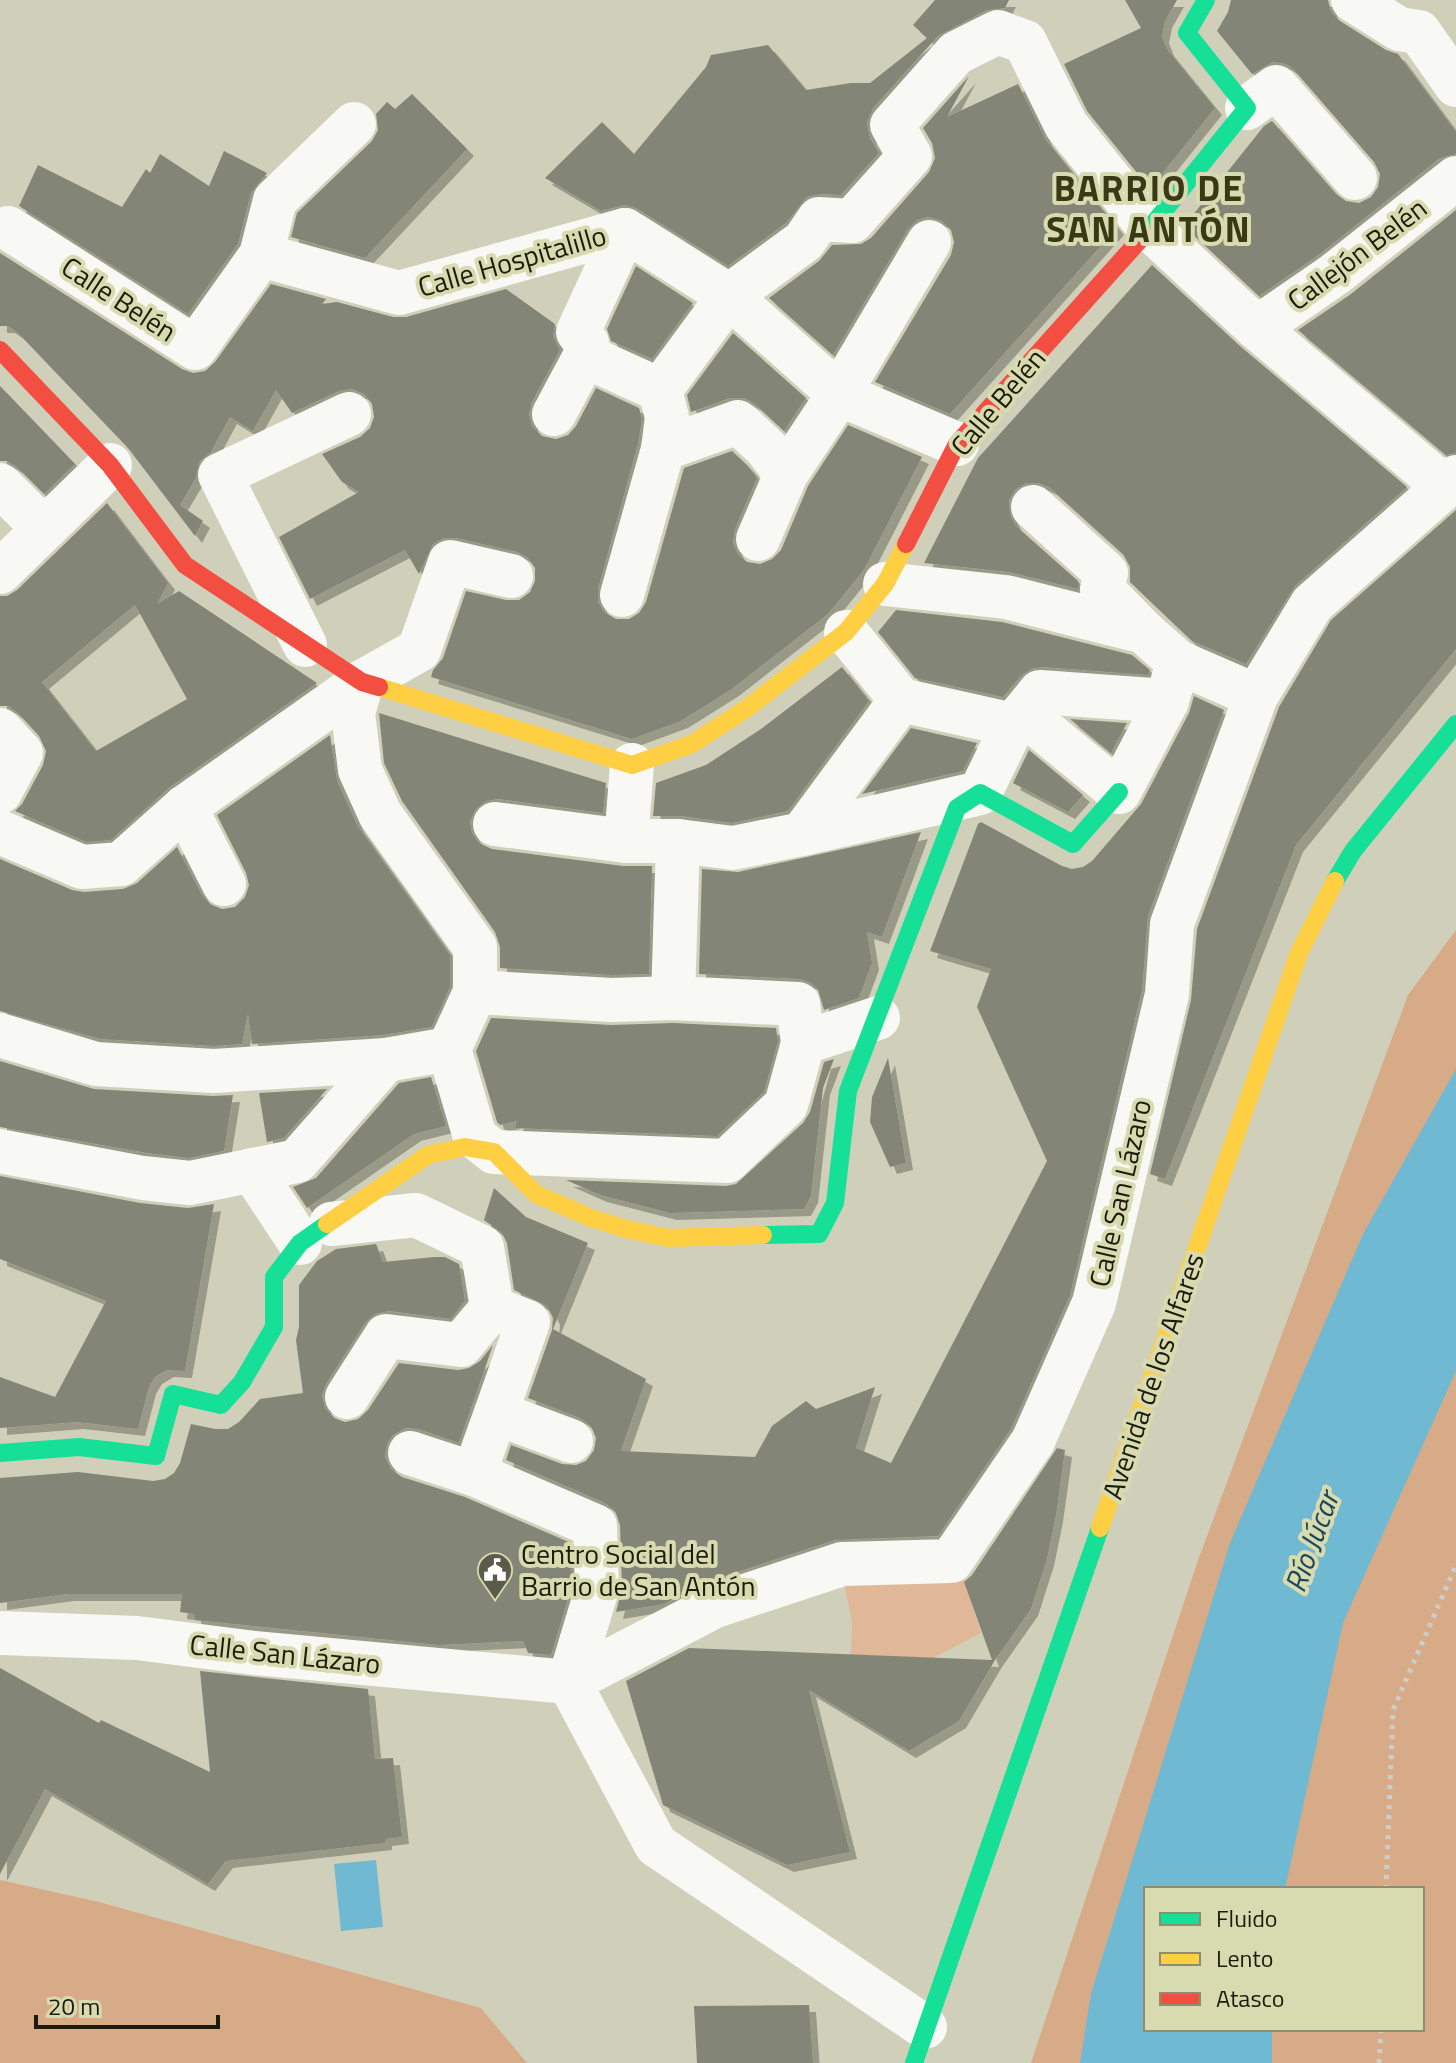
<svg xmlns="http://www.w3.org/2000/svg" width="1456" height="2063" viewBox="0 0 1456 2063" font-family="'Titillium Web',sans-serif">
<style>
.green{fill:#e0b897}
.forest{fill:#d7ab88;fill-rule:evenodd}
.water{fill:#6fb9d2}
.building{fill:#838676;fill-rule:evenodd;filter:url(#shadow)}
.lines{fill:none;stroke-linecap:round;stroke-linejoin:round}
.path{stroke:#cecec8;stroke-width:5;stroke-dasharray:4 6;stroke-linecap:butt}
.street{stroke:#f8f8f5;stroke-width:44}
.fast{stroke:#16e098;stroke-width:18}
.slow{stroke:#ffcf43;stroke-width:18}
.jam{stroke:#f24e42;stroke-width:18}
.labels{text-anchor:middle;stroke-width:8;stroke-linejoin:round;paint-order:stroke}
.street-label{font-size:28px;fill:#1c1c0d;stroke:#d8dab0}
.poi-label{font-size:28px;fill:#1c1c0d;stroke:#d8dab0;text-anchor:start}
.water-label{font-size:30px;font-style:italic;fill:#1b475a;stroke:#d8dab0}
.district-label{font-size:36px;font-weight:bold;letter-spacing:2px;fill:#393915;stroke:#d8dab0}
</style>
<defs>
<filter id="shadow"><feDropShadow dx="7" dy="7" stdDeviation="0" flood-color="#0004"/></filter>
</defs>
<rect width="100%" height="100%" fill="#d0d0ba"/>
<!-- green -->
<polygon class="green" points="961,1572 981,1633 933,1658 851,1655 852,1623 842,1573"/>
<!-- forest -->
<g class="forest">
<path d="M1456 930V2063H1031L1197 1563 1408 995ZM1146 1889H1422V2029H1146Z"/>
<polygon points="0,1880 99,1902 481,2008 527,2063 0,2063"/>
</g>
<!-- water -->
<g class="water">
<polygon points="1456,1069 1456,1371 1343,1623 1285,1889 1146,1889 1146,2029 1272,2029 1272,2063 1080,2063 1091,1994 1230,1543 1363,1234"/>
<polygon points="376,1860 383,1927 341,1931 334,1864"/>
</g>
<!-- building -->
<g class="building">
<polygon points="935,0 1009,0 1005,8 987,10 938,36 873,108 867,123 870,138 879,153 841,195 821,194 807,197 786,223 728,266 636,208 624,205 601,211 545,178 602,122 634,154 706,67 711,55 768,45 806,90 851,83 870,83 927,38 913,25"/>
<polygon points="1125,0 1177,0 1165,21 1162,36 1167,49 1215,108 1150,189 1087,111 1064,64 1141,28"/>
<polygon points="1231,0 1328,0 1331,12 1340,21 1386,50 1398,54 1456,132 1456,154 1440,158 1320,254 1259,296 1184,226 1264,126 1272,121 1336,194 1346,201 1359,203 1371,197 1378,187 1380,174 1374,162 1294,70 1286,64 1273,62 1252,74 1217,31 1228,12"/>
<polygon points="969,76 947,117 1018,84 1046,140 1117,228 950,414 875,382 951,255 954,242 951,230 942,221 928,217 917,220 908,229 833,355 769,298 819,261 832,245 861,244 871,238 929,172 935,158 932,143 923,128"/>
<polygon points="412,94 467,149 365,258 291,237 297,213 372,141 378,130 376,114 387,102 395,109"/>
<polygon points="224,151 267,173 251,193 238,244 188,314 19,206 38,165 122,207 146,169 150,173 160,154 209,186"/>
<polygon points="1456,210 1456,453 1446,455 1298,330 1351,294"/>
<polygon points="0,253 182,369 193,373 205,371 215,362 271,284 326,299 322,304 337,302 393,317 406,317 506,289 555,324 553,336 560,350 532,402 529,414 532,426 542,436 556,439 568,435 576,426 596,388 639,408 642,419 638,444 598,589 598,602 604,612 616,619 629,619 639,613 646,602 684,468 732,451 747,465 757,478 735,529 733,543 738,554 747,562 760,564 772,559 781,550 808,486 848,425 922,457 864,570 828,614 732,689 681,721 632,739 431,677 433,670 443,658 466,591 506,600 519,600 530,592 535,581 535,568 527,557 517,552 456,538 444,538 433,544 419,574 405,550 310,599 279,537 359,492 342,482 322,454 360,437 370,428 374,417 372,404 364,394 352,389 339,391 292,413 276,390 253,431 230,417 211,452 199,462 196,478 180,505 203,521 195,536 128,448 18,333 8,326 0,326"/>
<polygon points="1152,265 1240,346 1407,487 1295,586 1246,664 1192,641 1130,582 1130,567 1123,554 1050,488 1039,483 1026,483 1015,490 1009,501 1010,515 1016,526 1078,581 1078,589 1009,572 924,563 978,458"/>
<polygon points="636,266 693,303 652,359 611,341 607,329"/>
<polygon points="733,333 806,398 784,431 755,404 744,398 730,398 691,412 687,395"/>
<polygon points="0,386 75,464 44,494 17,467 7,461 0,461"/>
<path d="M107 503 168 583 157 604 179 591 317 683 170 787 111 840 86 842 15 811 22 804 43 765 46 751 39 736 18 713 8 706H0V596H7L17 590ZM135 605 187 699 96 751 42 682Z"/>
<polygon points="1456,510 1456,649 1296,845 1165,1179 1150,1174 1191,1000 1197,929 1279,707 1331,620"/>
<polygon points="896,610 1002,622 1132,655 1150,670 1148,675 1042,667 1031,669 1021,676 1003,697 915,678 878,632"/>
<polygon points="842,667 869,701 788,811 732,823 681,816 653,816 656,783 706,765 761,729"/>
<polygon points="1194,696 1224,710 1148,916 1142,990 1070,1295 1011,1429 938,1536 835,1540 707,1582 664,1604 616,1612 622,1588 620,1525 615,1511 605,1503 506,1460 511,1445 562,1464 576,1465 586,1461 594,1450 596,1438 591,1426 580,1418 528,1398 552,1330 553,1318 547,1306 514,1290 507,1243 502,1233 484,1220 494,1188 526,1217 588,1243 553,1329 646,1379 621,1451 755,1457 772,1426 806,1401 816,1409 875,1387 856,1448 891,1463 1047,1161 977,1007 991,969 930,951 978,824 981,822 1062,866 1072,869 1083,867 1092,861 1141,804 1189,713"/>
<polygon points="379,713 606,783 603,813 498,799 486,801 475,810 470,822 472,833 479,843 492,849 623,866 652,866 649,974 612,975 500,968 500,947 495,932 402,801 384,763"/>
<polygon points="1070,719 1127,723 1111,753"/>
<polygon points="911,728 977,743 963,771 862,794"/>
<polygon points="330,735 337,780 357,825 450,955 450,987 432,1027 383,1035 252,1044 248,1013 242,1044 214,1046 100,1039 0,1011 0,859 72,890 84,892 123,889 137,883 177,847 202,895 210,904 222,909 235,907 245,897 249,885 246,873 217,815"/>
<polygon points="1029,750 1083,795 1068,812 1013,783"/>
<polygon points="921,832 882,937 867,932 872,963 859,998 824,1010 818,990 811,983 800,979 699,974 702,869 738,872"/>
<polygon points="491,1018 611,1025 673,1023 776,1028 778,1041 764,1092 717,1136 515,1128 517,1121 500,1125 497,1122 476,1051"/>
<polygon points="888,1058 906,1163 890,1167 870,1122 872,1097"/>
<polygon points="834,1059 823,1088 811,1196 804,1209 670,1213 600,1195 566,1180 726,1186 736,1184 803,1123 810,1112 824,1062"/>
<polygon points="0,1061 94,1089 213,1096 233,1095 224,1151 189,1158 147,1153 0,1127"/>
<polygon points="431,1077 446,1126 414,1134 307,1208 293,1187 316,1178 399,1083"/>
<polygon points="327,1089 284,1138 267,1142 259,1093"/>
<polygon points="0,1176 140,1203 188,1208 214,1204 185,1371 167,1370 155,1377 149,1387 138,1429 77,1422 0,1428 0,1377 55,1397 106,1301 0,1259"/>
<polygon points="376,1244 383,1262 434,1257 445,1257 459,1264 465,1301 451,1319 389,1311 375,1314 365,1323 326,1384 322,1395 325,1408 334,1418 345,1422 358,1419 368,1410 399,1363 458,1370 469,1368 480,1361 493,1345 459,1443 418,1429 406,1428 393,1435 387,1444 385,1457 391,1469 402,1477 465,1497 571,1543 572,1586 551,1655 528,1653 523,1641 438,1645 195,1620 194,1614 180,1612 182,1594 67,1594 0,1603 0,1478 78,1472 153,1481 165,1479 174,1473 180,1463 191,1424 215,1429 228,1429 239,1422 260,1399 303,1393 296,1340 299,1327 299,1285 317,1261 336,1249"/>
<polygon points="1057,1448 1065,1450 1056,1515 1047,1559 1031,1609 995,1660 959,1721 909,1751 809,1690 850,1852 787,1865 663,1805 626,1681 689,1648 992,1660 964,1582 972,1575"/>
<polygon points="0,1668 99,1723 101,1720 210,1772 200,1671 368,1689 375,1759 393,1758 402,1837 385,1839 385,1843 226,1861 208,1884 45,1789 0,1874"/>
<polygon points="809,2005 813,2063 697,2063 694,2006"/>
</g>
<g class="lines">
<!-- path -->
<g class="path">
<polyline points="1386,1889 1393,1710 1456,1565"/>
<polyline points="1379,2063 1381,2029"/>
</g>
<!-- street -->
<g class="street">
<polyline points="1353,0 1399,29 1419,32 1456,85"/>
<polyline points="1247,108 1276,87 1355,178"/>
<polyline points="8,228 195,348 261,255 275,200 354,124"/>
<polyline points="261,255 399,293 625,230 729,296 839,394 957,444"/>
<polyline points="1257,328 1335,274 1456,178"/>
<polyline points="585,356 660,390 729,296 804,241 819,219 852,221 910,156 892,125 956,53 998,32 1025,42 1066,125 1150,229 1257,328 1445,487"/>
<polyline points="554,414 585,356 587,343 578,332 625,230"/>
<polyline points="663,449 738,422 766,448 786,474"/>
<polyline points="0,485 44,529"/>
<polyline points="1033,507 1106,573 1102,589 1144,632"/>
<polyline points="758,539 786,474 839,394 929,242"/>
<polyline points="0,572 110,465"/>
<polyline points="885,584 1006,597 1144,632 1178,662 1256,696"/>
<polyline points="622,595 663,449 667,417 660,390"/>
<polyline points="305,645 220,475 349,414"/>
<polyline points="901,700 1013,725 1040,692 1167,701 1178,662"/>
<polyline points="1023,713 1119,792 1167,701"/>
<polyline points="0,730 21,753 0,792"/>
<polyline points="185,807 224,884"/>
<polyline points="495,824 626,841 678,841 733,848 802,834 901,700 846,632"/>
<polyline points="0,832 82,867 121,864 185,807 362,682 419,650 450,562 511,576"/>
<polyline points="802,834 980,793 1013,725"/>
<polyline points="626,841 632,765"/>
<polyline points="475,992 612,1000 673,998 798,1004 803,1043"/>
<polyline points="673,998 678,841"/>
<polyline points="0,1035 96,1064 214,1071 386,1060 449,1049 475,992 475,947 380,814 360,770 353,713 362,682"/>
<polyline points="449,1049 475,1137 494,1152 727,1161 786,1105 803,1043 878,1018"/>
<polyline points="0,1151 143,1178 190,1183 297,1161 386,1060"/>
<polyline points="252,1170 300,1243"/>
<polyline points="331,1224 416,1215 482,1247 492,1308 528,1322 496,1413"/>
<polyline points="347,1397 386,1336 461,1345 492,1308"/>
<polyline points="410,1453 474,1474"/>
<polyline points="0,1633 137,1638 254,1653 569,1682 656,1845 925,2027"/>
<polyline points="569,1682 715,1606 842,1564 951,1561 1033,1441 1094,1303 1167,994 1172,924 1256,696 1312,604 1456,477"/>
<polyline points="569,1682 597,1589 595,1526 474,1474 496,1413 571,1441"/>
</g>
<!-- fast -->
<g class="fast">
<polyline points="1145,234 1247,108 1187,33 1206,0"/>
<polyline points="1335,881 1353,851 1456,724"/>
<polyline points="763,1235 819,1234 835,1203 848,1091 957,808 980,793 1073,844 1119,792"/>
<polyline points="0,1453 79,1447 156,1456 173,1394 221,1405 242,1382 274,1327 274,1277 300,1243 327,1224"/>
<polyline points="914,2063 1100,1528"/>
</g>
<!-- slow -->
<g class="slow">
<polyline points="379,687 632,765 692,744 746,709 846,632 885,584 906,544"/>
<polyline points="327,1224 428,1155 465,1147 494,1152 536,1194 591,1218 626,1229 668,1238 763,1235"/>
<polyline points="1100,1528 1299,953 1335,881"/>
</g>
<!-- jam -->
<g class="jam">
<polyline points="0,350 110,465 185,565 362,682 379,687"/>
<polyline points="906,544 957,444 1145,234"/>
</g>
</g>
<!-- icons -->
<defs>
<g id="civic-pin" transform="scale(1.8)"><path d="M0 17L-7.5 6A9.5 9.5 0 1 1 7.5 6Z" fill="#5b5b4a" stroke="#d8dab0"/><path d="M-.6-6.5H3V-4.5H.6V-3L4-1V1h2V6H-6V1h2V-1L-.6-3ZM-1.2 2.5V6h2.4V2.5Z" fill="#fff"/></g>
</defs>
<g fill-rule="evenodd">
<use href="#civic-pin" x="495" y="1570"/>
</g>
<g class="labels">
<!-- street labels -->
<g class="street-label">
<text transform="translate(1357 254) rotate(-37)" y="10">Callejón Belén</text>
<text transform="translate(512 261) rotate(-16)" y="10">Calle Hospitalillo</text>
<text transform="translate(119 299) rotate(33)" y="10">Calle Belén</text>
<text transform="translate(998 402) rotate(-50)" y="10">Calle Belén</text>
<text transform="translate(1120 1193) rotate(-77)" y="10">Calle San Lázaro</text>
<text transform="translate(1153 1376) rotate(-71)" y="10">Avenida de los Alfares</text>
<text transform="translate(285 1654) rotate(6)" y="10">Calle San Lázaro</text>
</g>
<!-- poi labels -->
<g class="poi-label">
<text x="521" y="1564">Centro Social del<tspan x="521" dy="32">Barrio de San Antón</tspan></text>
</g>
<!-- water labels -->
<g class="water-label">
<text transform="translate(1312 1542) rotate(-70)" y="10">Río Júcar</text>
</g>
<!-- district labels -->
<g class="district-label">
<text x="1149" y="201">BARRIO DE<tspan x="1149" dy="41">SAN ANTÓN</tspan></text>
</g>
</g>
<!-- legend -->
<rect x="1144" y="1887" width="280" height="144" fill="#d8dab0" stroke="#8d8e6f" stroke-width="2"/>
<rect x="1160" y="1913" width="40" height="12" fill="#16e098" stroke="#8d8e6f" stroke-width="2"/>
<text x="1216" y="1927" font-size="24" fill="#1c1c0d">Fluido</text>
<rect x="1160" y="1953" width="40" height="12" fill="#ffcf43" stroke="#8d8e6f" stroke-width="2"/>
<text x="1216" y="1967" font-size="24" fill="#1c1c0d">Lento</text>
<rect x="1160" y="1993" width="40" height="12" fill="#f24e42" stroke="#8d8e6f" stroke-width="2"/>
<text x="1216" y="2007" font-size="24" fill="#1c1c0d">Atasco</text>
<!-- scale -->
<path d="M36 2015v12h182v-12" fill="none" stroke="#1c1c0d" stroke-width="4"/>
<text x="48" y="2015" font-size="24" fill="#1c1c0d" stroke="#d8dab0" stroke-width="6" paint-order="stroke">20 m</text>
</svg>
